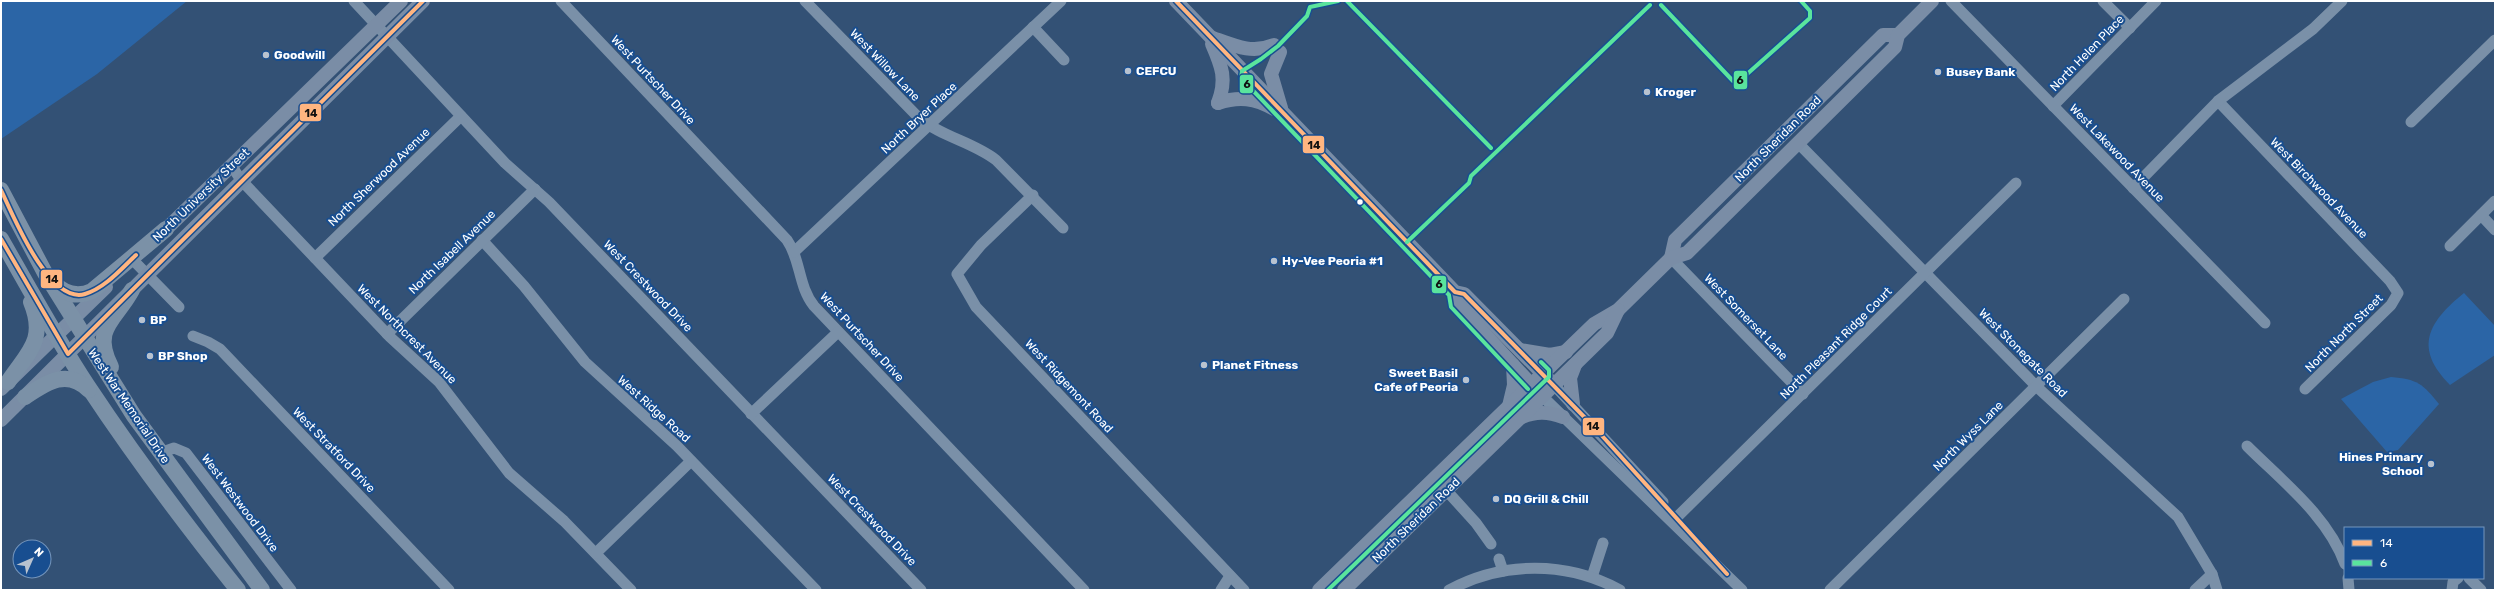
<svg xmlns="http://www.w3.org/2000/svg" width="2496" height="591" font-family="Rubik,sans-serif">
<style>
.green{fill:#2b65a6}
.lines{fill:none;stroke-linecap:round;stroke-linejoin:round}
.minor{stroke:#7a90a8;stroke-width:11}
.major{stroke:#7a8da6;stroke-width:14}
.highway{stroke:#7b91a7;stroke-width:16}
.bus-1-casing{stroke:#184e90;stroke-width:7}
.bus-2-casing{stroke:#184e90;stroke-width:7}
.bus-1{stroke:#ffb580;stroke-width:4}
.bus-2{stroke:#5ae49d;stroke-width:4}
.poi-dot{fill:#b8c2cf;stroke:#184e90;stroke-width:1.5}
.bus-dot{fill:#fff;stroke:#184e90;stroke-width:1.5}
.labels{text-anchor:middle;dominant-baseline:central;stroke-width:4;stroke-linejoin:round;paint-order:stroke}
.street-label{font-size:12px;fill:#fff;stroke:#184e90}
.poi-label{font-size:12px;font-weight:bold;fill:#fff;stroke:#184e90;text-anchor:start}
.line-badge{stroke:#184e90;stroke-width:1.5}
.pale-badge-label{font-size:11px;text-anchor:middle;font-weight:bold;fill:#111}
</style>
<rect width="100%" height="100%" fill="#335175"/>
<g class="green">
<polygon points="1,1 187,1 97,74 1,139"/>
<path d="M2464 293 2495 326V355L2450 385C2413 348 2428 322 2464 293Z"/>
<path d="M2391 377C2417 379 2423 384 2439 404L2398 450 2387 452 2341 399 2373 382Z"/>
</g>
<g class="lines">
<g class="minor">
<polyline points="354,1 505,163 549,202 921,590"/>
<path d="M561 1 787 240C801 260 798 286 814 306L1084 590"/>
<path d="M805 1 919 118C942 137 973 142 996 160L1063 228"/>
<polyline points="1951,1 2265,323"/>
<polyline points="2103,1 2130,28"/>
<polyline points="1033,27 1064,60"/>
<polyline points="2218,101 2390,281 2398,293 2391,305 2305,389"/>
<polyline points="2053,106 2156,1"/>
<polyline points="2411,122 2495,40"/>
<polyline points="1798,143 2037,387 2178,517 2212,574 2217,590"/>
<polyline points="231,165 241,180 390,337 439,382 509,473 564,521 631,590"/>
<polyline points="2133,188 2218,101 2313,29 2342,1"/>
<polyline points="1033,195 981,245 957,274 976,307 1244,590"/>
<polyline points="2481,215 2495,230"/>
<polyline points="482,240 524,286 585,362 677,446 816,590"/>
<polyline points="2450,246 2495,201"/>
<polyline points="794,252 1061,1"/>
<polyline points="315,258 461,116"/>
<polyline points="1671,258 1803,394"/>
<polyline points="132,259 179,307"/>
<polyline points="387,334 535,189"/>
<polyline points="193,336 208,342 220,349 449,590"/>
<polyline points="1554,385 1663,502"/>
<polyline points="1542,396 1742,590"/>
<polyline points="751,414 838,332"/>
<path d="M2247 446C2282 481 2328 516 2345 564"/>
<polyline points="160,453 174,448 186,453 291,590"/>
<polyline points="1446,490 1476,523 1491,544"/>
<polyline points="1673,521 2016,183"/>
<polyline points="596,553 691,461"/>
<polyline points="1499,559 1503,571"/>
<polyline points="1592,577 1603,543"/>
<polyline points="2348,578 2349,590"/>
<polyline points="2469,578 2481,590"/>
<polyline points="1221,590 1230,576"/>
<path d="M1449 590C1503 561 1567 561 1620 590"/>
<polyline points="1830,590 2124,299"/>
<polyline points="2195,590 2212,574"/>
<polyline points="2452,590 2453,582 2458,578"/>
</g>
<g class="major">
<polyline points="1176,1 1455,292 1464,294 1554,385"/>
<path d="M1213 38C1235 46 1252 54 1274 45"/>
<path d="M1212 44C1222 67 1227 79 1218 103"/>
<polyline points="1280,52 1271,74 1281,108"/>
<path d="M1218 103C1239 96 1255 98 1274 109"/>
<polyline points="159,236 401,1"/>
<polyline points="1671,258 1675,240 1883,35 1898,35"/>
<polyline points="1455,292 1456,303 1538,392"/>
<polyline points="1520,350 1550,355 1566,352"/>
<polyline points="1,389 106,287"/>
<polyline points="1573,404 1570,378 1575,365"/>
<polyline points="1509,406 1514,385 1513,365"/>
<path d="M1522 417C1537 411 1548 412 1563 417"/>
<polyline points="1,420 423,1"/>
<polyline points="1319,590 1594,324 1618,310 1671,258 1687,253 1895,47 1898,35 1932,1"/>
<polyline points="1344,590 1607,333 1618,310"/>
</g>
<g class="highway">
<polyline points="1,190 45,273 134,416 262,590"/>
<path d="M1 239C29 288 56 338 87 385 134 456 185 524 238 590"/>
<path d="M53 282C64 294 77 298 92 291L166 229"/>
<path d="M111 367C91 328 116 320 132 290"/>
<path d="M8 382C27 353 47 341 31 302"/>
<path d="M25 397C46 383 67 368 89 390"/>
</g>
<g class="bus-1-casing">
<g id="bus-1">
<polyline points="1176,1 1455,292 1464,294 1595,428 1727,574"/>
<path d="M1 190C13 215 49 305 85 294 105 288 121 269 136 255"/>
<polyline points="1,239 68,354 423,1"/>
</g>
</g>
<g class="bus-2-casing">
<g id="bus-2">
<polyline points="1338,1 1310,7 1307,16 1278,46 1261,59 1242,71 1241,78 1449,295 1451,307 1528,389"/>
<polyline points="1347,1 1491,148"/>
<polyline points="1661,5 1733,81 1737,83 1810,18 1810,11 1801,1"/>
<polyline points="1407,242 1469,183 1471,176 1650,5"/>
<polyline points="1328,590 1549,377 1549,370 1541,362"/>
</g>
</g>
<use href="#bus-1" class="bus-1"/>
<use href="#bus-2" class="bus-2"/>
</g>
<g class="poi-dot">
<circle cx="266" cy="55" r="4"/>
<circle cx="1128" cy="71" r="4"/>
<circle cx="1938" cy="72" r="4"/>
<circle cx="1647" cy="92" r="4"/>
<circle cx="1274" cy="261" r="4"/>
<circle cx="142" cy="320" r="4"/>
<circle cx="150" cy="356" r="4"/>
<circle cx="1204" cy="365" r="4"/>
<circle cx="1466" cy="380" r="4"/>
<circle cx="2431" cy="464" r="4"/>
<circle cx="1496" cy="499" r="4"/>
</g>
<circle class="bus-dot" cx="1360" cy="202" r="3.5"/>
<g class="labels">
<g class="street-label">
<text transform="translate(2087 53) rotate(-46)">North Helen Place</text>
<text transform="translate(885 65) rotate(46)">West Willow Lane</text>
<text transform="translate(653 80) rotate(47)">West Purtscher Drive</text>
<text transform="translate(919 118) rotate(-43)">North Bryer Place</text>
<text transform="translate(1778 139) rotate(-45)">North Sheridan Road</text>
<text transform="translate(2117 153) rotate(46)">West Lakewood Avenue</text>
<text transform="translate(379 177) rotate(-44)">North Sherwood Avenue</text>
<text transform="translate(2319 188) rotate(46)">West Birchwood Avenue</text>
<text transform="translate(201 195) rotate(-44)">North University Street</text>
<text transform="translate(452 252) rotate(-44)">North Isabell Avenue</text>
<text transform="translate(648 286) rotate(46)">West Crestwood Drive</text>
<text transform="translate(1746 317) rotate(46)">West Somerset Lane</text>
<text transform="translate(2344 333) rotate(-45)">North North Street</text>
<text transform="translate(407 334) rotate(45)">West Northcrest Avenue</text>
<text transform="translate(862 337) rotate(47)">West Purtscher Drive</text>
<text transform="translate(1836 343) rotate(-45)">North Pleasant Ridge Court</text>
<text transform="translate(2023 353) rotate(45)">West Stonegate Road</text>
<text transform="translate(1069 386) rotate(47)">West Ridgemont Road</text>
<text transform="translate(129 406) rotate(56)">West War Memorial Drive</text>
<text transform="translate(654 409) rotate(42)">West Ridge Road</text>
<text transform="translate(1968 436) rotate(-45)">North Wyss Lane</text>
<text transform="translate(334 450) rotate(46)">West Stratford Drive</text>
<text transform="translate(240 503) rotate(53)">West Westwood Drive</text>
<text transform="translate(872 520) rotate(46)">West Crestwood Drive</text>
<text transform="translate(1416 520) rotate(-44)">North Sheridan Road</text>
</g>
<g class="poi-label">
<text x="274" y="55">Goodwill</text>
<text x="1136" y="71">CEFCU</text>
<text x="1946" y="72">Busey Bank</text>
<text x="1655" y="92">Kroger</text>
<text x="1282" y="261">Hy-Vee Peoria #1</text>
<text x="150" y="320">BP</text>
<text x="158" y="356">BP Shop</text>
<text x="1212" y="365">Planet Fitness</text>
<text x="1458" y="373" text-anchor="end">Sweet Basil<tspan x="1458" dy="14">Cafe of Peoria</tspan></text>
<text x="2423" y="457" text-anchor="end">Hines Primary<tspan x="2423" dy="14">School</tspan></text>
<text x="1504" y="499">DQ Grill &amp; Chill</text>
</g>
</g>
<g class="line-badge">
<rect x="1733" y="70" width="15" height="20" rx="4" fill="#5ae49d"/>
<rect x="1239" y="74" width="15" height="20" rx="4" fill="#5ae49d"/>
<rect x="299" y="103" width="23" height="19" rx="4" fill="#ffb580"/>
<rect x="1302" y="135" width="23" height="19" rx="4" fill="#ffb580"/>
<rect x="40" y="269" width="23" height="20" rx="4" fill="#ffb580"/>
<rect x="1431" y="275" width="16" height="19" rx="4" fill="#5ae49d"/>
<rect x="1582" y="417" width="23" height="19" rx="4" fill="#ffb580"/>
</g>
<g class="pale-badge-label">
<text x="1740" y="84">6</text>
<text x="1247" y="88">6</text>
<text x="311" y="117">14</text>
<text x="1314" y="149">14</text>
<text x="52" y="283">14</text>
<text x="1439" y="288">6</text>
<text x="1593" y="430">14</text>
</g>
<rect width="2496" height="591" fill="none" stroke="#ffffff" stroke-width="4"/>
<rect x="2344" y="527" width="140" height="52" fill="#184e90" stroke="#7495bc"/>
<rect x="2352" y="540" width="20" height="6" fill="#ffb580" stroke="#7495bc"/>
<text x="2380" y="547" font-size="12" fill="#ffffff">14</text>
<rect x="2352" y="560" width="20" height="6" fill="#5ae49d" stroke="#7495bc"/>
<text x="2380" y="567" font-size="12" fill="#ffffff">6</text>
<g transform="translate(32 559) rotate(45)"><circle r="19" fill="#184e90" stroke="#7495bc"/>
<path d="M0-3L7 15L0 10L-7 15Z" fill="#b8c2cf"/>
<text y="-6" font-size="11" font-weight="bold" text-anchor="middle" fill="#ffffff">N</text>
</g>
</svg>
